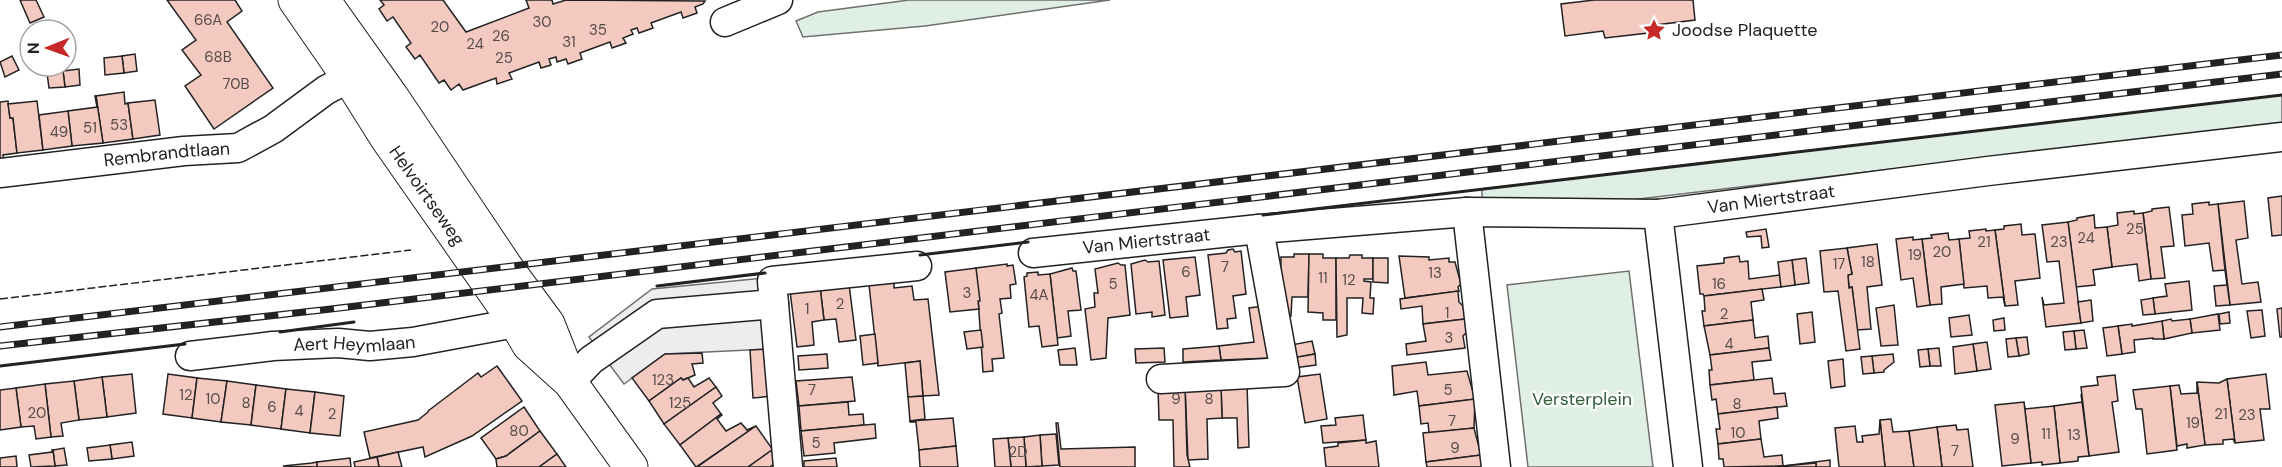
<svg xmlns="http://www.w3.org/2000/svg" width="2282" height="467" font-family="'DM Sans',sans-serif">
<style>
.green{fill:#e0efe3;stroke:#6f6f6f;stroke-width:1.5}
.parking{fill:#ededed;stroke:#6f6f6f;stroke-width:1.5}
.building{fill:#f3c9c0;stroke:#222;stroke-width:1.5}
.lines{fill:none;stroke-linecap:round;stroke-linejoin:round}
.street-casing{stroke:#222;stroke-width:31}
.secondary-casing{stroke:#222;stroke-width:35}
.street{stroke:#fff;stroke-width:28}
.secondary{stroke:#fff;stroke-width:33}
.rail-casing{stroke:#222;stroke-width:7}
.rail{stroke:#fff;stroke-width:4.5;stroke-dasharray:14;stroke-linecap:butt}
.fence{stroke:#222;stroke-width:1.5;stroke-dasharray:8 3;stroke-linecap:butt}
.wall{stroke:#222;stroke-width:3}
.labels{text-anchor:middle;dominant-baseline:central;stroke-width:4.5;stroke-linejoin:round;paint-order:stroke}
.number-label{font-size:15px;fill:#564c4a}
.poi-label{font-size:18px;fill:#222;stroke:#fff;text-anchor:start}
.street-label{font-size:18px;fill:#222;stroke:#fff}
.park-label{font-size:18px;fill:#2f5e38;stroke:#fff}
</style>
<rect width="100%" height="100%" fill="#fff"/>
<g class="green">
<polygon points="909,0 1110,0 925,26 803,37 796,21 818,12"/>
<polygon points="2282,95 2282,123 1622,201 1482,200 1482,189"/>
<polygon points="1629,271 1653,467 1528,467 1507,285"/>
</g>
<polygon class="parking" points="764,278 769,349 665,354 624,384 589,337 652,289"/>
<g class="building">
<polygon points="20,0 36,0 44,17 30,23"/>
<polygon points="167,0 235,0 242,11 227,22 273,88 214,129 185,86 201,75 182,50 196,40"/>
<polygon points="380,0 443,0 466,32 529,8 526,0 552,0 553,4 566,0 705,1 703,4 695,7 697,13 683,18 681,12 651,23 653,28 639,33 637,28 631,30 633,34 623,38 626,43 612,48 610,42 580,53 582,59 568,64 566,59 557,62 556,57 549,59 551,65 541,68 539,62 509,73 512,79 497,84 496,78 463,90 459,84 451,90 444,80 439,83 420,55 415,59 406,47 411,43 393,17 387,21 379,9 384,5"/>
<polygon points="1594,0 1693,0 1695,20 1656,25 1657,32 1605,38 1603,31 1565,36 1561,4"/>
<polygon points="135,54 137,71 124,73 122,56"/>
<polygon points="12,56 19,70 5,77 0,62"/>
<polygon points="122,56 124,73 105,75 104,58"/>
<polygon points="79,69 80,85 65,87 63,71"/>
<polygon points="63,71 65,87 49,88 47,73"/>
<polygon points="124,92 125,104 128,103 133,139 103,143 96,96"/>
<polygon points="95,96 96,96 103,143 72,146 68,111 97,107"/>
<polygon points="155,100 160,135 133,139 128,103"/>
<polygon points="8,101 10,118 13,118 17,153 3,155 4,162 0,162 0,102"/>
<polygon points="37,101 43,150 17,153 13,118 10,118 8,104"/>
<polygon points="68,111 72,146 43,150 39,115"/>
<polygon points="2282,196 2282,235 2272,236 2268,198"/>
<polygon points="2244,201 2248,238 2236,240 2242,284 2258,282 2261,302 2230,305 2218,204"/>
<polygon points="2209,202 2209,205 2218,204 2225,270 2213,271 2209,243 2185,246 2182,215 2193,214 2192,204"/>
<polygon points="2169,207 2174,246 2161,247 2165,278 2151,279 2143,213 2152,211 2152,209"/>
<polygon points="2134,211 2134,214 2143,213 2151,279 2139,281 2137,264 2112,267 2107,227 2118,225 2117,213"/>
<polygon points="2094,215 2095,228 2107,227 2112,267 2093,270 2095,285 2076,287 2068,222 2077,220 2077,218"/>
<polygon points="2068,222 2081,323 2046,327 2042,297 2044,305 2064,303 2059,261 2047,262 2042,225"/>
<polygon points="2021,224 2022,235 2035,234 2040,278 2015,281 2018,305 2005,306 1995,230 2004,229 2004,226"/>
<polygon points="1766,229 1769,247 1762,248 1761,236 1747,237 1746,232"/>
<polygon points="1986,229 1986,231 1995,230 2005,306 2003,297 1988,298 1987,286 1964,288 1959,239 1970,238 1969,231"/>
<polygon points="1948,233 1949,240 1959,239 1964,284 1941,287 1942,304 1930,305 1922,239 1932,238 1931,235"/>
<polygon points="1913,237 1913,240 1922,239 1930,305 1917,307 1913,278 1901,280 1896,239"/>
<polygon points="1877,244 1882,285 1867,287 1871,329 1857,330 1852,287 1849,288 1848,275 1852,274 1847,248"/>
<polygon points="1847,248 1852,274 1848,275 1849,288 1852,287 1860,349 1846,351 1838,291 1824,292 1820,251"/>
<polygon points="1233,249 1235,252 1241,251 1246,294 1233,296 1236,318 1227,319 1228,328 1217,329 1208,255 1226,253 1228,250"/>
<polygon points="1294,254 1309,254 1308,297 1292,297 1291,316 1280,316 1281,257 1294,257"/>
<polygon points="1309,254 1323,254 1323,258 1336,258 1336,320 1323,320 1323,313 1308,312"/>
<polygon points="1350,255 1362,255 1362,258 1373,258 1373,279 1364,279 1364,281 1371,282 1370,298 1374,298 1373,314 1362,313 1363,298 1347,298 1347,335 1337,337 1336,258 1349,258"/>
<polygon points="1399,256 1429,257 1429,260 1449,258 1449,262 1455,262 1461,284 1458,287 1459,291 1405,298"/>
<polygon points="1739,256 1740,262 1748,261 1749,279 1780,275 1781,287 1704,296 1703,294 1700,294 1697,266 1724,263 1724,258"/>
<polygon points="1195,257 1200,295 1186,297 1188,316 1170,318 1163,260"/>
<polygon points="1373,258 1388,258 1388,283 1373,282"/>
<polygon points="1806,258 1809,283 1795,285 1792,260"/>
<polygon points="1145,260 1148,262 1159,261 1165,315 1152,317 1152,312 1136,314 1131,264"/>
<polygon points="1792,260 1795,285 1781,287 1778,262"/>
<polygon points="1118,263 1121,265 1125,265 1130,315 1108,318 1106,358 1091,360 1085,309 1095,307 1094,293 1098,293 1095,269"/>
<polygon points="1007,264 1007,266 1013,265 1016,284 1010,285 1011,298 1000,299 1002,313 999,314 1004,358 992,359 993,371 983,372 976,268"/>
<polygon points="976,268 980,301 978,301 979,309 950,312 945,272"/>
<polygon points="1072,268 1073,271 1076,271 1081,310 1068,311 1071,336 1057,338 1050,274"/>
<polygon points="2225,270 2230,305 2216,306 2214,286 2227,285"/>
<polygon points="1038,272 1038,275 1050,274 1058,345 1042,347 1039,326 1029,327 1024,277 1027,276 1027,273"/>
<polygon points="2189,281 2192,310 2155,314 2153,298 2167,296 2165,284"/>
<polygon points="894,282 894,288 912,286 914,300 928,299 939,395 923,396 920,361 878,366 869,285"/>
<polygon points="849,284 856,340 839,342 836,319 824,320 820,287"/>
<polygon points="820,287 824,320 812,322 814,345 797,347 790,291"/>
<polygon points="1762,289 1764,300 1751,302 1753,320 1704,326 1702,311 1705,311 1704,296"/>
<polygon points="1458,291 1459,302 1463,306 1465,319 1423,324 1422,306 1401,309 1400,299"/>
<polygon points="2153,298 2155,314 2143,315 2141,300"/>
<polygon points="2091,300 2093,321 2081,323 2078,302"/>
<polygon points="1894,305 1898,345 1881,346 1876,308"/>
<polygon points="1264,306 1273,358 1221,360 1219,346 1254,342 1249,308"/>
<polygon points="2282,308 2282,337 2280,337 2277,309"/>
<polygon points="2262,310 2265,336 2251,338 2247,311"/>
<polygon points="1812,312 1815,342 1800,344 1797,314"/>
<polygon points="2229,312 2230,323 2220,324 2219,314"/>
<polygon points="2218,314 2220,330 2192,333 2190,319"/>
<polygon points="1969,315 1972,335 1951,337 1949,318"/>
<polygon points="2004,318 2005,330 1994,331 1993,320"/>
<polygon points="1465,319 1467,332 1463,336 1465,348 1407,355 1406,344 1426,341 1423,324"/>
<polygon points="2171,319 2172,321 2190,319 2192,333 2164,339 2162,321"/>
<polygon points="1753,320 1755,338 1768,336 1769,348 1710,355 1704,326"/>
<polygon points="2162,321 2164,339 2153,339 2153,338 2134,340 2135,352 2122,354 2118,326 2132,324 2132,326"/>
<polygon points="2118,326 2122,354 2107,356 2103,328"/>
<polygon points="981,330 983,347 967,349 964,332"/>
<polygon points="2084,330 2087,348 2076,349 2074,331"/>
<polygon points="2074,331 2076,349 2065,350 2063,332"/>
<polygon points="875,334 878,363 863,365 860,336"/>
<polygon points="2027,337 2029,354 2019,356 2016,338"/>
<polygon points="2016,338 2019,356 2008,357 2006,339"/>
<polygon points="1312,341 1315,354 1294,358 1291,345"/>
<polygon points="1987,342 1991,369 1977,371 1973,344"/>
<polygon points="1973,344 1977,371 1955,374 1953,347"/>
<polygon points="1219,346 1221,360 1183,362 1183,349"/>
<polygon points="1075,348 1077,365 1060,365 1058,350"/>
<polygon points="1164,348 1165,362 1136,363 1135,349"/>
<polygon points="1769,348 1771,360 1752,362 1754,380 1710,385 1709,370 1712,370 1710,355"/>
<polygon points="1939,348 1941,366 1930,366 1928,349"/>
<polygon points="769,349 773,396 753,398 750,350"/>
<polygon points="1928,349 1930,366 1920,367 1918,350"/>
<polygon points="702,353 703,363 692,364 695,375 683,380 681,378 649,401 632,378 665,354"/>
<polygon points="827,354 828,368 799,370 798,356"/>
<polygon points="1315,354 1316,365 1294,368 1292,358"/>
<polygon points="1893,354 1894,362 1884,370 1884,372 1874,373 1872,356"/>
<polygon points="1872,356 1874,373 1863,374 1861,357"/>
<polygon points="1843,359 1845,386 1831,388 1828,361"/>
<polygon points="920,361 923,396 908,397 905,363"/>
<polygon points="1426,362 1428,375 1467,371 1475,399 1419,406 1417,391 1394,395 1392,366"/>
<polygon points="497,366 522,401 472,436 425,457 423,447 370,458 364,432 418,420 428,412 428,411 478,373 481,377"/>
<polygon points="132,374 136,413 107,417 102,377"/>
<polygon points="168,374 197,378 192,418 163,414"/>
<polygon points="1320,374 1327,419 1305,423 1297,377"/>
<polygon points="2266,374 2270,409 2260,409 2264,440 2235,443 2227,379"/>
<polygon points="2115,375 2118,401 2112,402 2119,452 2089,456 2081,387 2098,385 2097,377"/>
<polygon points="102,377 107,417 79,420 74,381"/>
<polygon points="852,377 855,401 799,406 796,381"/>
<polygon points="197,378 227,381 221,422 192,418"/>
<polygon points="681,378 683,380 688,378 694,387 709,378 716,387 664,424 649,401"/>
<polygon points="1772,378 1774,394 1785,393 1787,406 1718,414 1716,399 1712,400 1710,385"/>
<polygon points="2227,379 2235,443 2233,439 2223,440 2223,444 2205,445 2197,382 2219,383"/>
<polygon points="74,381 79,420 61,423 63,436 51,437 45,384"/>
<polygon points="227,381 256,385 251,425 221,422"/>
<polygon points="2197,382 2205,445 2187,448 2187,444 2177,446 2170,386 2179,385 2181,394 2197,393"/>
<polygon points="45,384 51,437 36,439 34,426 21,427 16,388"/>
<polygon points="1247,384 1249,447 1238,448 1237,418 1222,418 1221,385"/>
<polygon points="256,385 286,389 281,429 251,425"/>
<polygon points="1221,385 1222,418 1207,419 1208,459 1188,460 1185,386"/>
<polygon points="1185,386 1187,455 1190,467 1174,467 1173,420 1159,420 1158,387"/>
<polygon points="2170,386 2177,450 2147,454 2142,409 2136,409 2133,390"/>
<polygon points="716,387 722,396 713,403 721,414 680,445 664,424"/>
<polygon points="16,388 21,427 0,430 0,390"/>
<polygon points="286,389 315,392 310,433 281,429"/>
<polygon points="315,392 344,396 340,436 310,433"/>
<polygon points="2081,394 2089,456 2078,457 2078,461 2060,463 2054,406 2082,402"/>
<polygon points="923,396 925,419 910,421 908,397"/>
<polygon points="1475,399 1474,428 1429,433 1428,423 1421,424 1419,406"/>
<polygon points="848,402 849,415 863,414 864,425 801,431 799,406"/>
<polygon points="2024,402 2025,409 2054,406 2060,463 2042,465 2042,462 2031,463"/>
<polygon points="2024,402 2031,463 2002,466 1995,405"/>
<polygon points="524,407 540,431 506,456 496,459 481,438"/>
<polygon points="1777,407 1778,418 1759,421 1761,439 1718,444 1716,429 1720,429 1718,414"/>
<polygon points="721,414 722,415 717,419 726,431 741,423 747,430 756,426 696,467 680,445"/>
<polygon points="1363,415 1366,440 1323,443 1321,426 1336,425 1335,418"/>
<polygon points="953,418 956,446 919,450 916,422 910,422 910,421"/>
<polygon points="1891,419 1893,432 1909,431 1914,467 1885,467 1880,420"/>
<polygon points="1880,420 1885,467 1839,467 1835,428 1855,426 1857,442 1863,442 1862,436 1879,434"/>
<polygon points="1056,423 1058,423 1061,449 1135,447 1135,467 1060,467"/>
<polygon points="875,424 876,438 834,443 835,453 804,456 801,431"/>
<polygon points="1956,425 1957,430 1968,429 1973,467 1942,467 1937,427"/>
<polygon points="756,426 773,450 748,467 697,467"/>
<polygon points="1937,427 1942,467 1914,467 1909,431"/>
<polygon points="1474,428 1481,455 1426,462 1423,433"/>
<polygon points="540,431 557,454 539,467 497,467 496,459 506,456"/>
<polygon points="1056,434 1059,465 1042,466 1040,435"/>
<polygon points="1040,435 1042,466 1026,467 1024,437"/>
<polygon points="1024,437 1026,467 1011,467 1008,438"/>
<polygon points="1008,438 1011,467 995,467 993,439"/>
<polygon points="1761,439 1764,457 1782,455 1783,466 1724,467 1723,459 1719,459 1718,444"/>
<polygon points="1366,440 1366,443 1376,441 1379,467 1326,467 1324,448 1338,446 1338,443"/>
<polygon points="132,442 134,456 112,459 110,445"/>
<polygon points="110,445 112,459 89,461 87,448"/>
<polygon points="956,446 958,467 920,467 919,450"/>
<polygon points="776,447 778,462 770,467 748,467"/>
<polygon points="64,448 67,465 55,466 53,450"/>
<polygon points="52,450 53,450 55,466 31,467 29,455 52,452"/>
<polygon points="398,452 402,467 379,467 377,457"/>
<polygon points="557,454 566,467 539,467"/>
<polygon points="1481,455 1483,467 1427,467 1426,462"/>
<polygon points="16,456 17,467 0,467 0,458"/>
<polygon points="377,457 379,467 355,467 354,462"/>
<polygon points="350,458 351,467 317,467 317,462"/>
<polygon points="836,458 837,467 804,467 804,461"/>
<polygon points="1830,460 1830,467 1816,467 1816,463 1783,466"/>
<polygon points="317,462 317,467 283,466 312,463"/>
<polygon points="1816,463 1816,467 1775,467 1783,466"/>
</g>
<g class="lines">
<g class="street-casing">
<g id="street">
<polyline points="725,22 778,0"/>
<path id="s1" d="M0 173 184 151 238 148 273 129 326 90 349 78"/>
<polyline points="1467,212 1496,467"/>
<polyline points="1658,214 1688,467"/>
<path id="s2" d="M1033 253 1259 229 1467 212 1658 214 1988 171 2282 137"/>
<polyline points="774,304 788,467"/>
<path id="s3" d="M190 356 273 346 338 343 370 346 413 342 516 323"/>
<polyline points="1161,379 1285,372 1259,229"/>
<polyline points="570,382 591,360 657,314 774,304 772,281 917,266"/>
</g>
</g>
<g class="secondary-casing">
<g id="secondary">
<path id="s4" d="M295 0 349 78 386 137 516 323 529 345 570 382 631 467"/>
<polyline points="323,0 392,97 506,267 548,324 569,377"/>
</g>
</g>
<use href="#street" class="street"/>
<use href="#secondary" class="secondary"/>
<g class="rail-casing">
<g id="rail">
<polyline points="0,327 2282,55"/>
<polyline points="0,346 331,309 2282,74"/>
</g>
</g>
<use href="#rail" class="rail"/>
<polyline class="fence" points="0,299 411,250"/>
<g class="wall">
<polyline points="1263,215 2282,95"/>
<polyline points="920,255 1028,242"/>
<polyline points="657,286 765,273"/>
<polyline points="280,332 354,322"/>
<polyline points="0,366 185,344"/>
</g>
</g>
<defs>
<g id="sight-bare" transform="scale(1.8)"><path d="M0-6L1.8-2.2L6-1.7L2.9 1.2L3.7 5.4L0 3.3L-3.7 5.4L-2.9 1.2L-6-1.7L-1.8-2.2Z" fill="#c62828" stroke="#fff" stroke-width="2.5" paint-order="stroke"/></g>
</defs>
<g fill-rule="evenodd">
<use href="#sight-bare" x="1654" y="30"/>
</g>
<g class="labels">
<g class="number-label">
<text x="208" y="20">66A</text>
<text x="542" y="22">30</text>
<text x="440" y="27">20</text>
<text x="598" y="30">35</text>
<text x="501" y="36">26</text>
<text x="569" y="42">31</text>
<text x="475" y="44">24</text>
<text x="218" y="57">68B</text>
<text x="504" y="58">25</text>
<text x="236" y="84">70B</text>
<text x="119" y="125">53</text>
<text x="90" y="128">51</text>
<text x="59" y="132">49</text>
<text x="2135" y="229">25</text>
<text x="2086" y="238">24</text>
<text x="1984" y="242">21</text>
<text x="2059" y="242">23</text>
<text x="1942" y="252">20</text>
<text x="1915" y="255">19</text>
<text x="1868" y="262">18</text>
<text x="1839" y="264">17</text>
<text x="1225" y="267">7</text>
<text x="1186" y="272">6</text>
<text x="1435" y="273">13</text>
<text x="1323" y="278">11</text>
<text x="1349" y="280">12</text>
<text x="1113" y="284">5</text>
<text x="1719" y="284">16</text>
<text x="967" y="293">3</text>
<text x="1039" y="295">4A</text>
<text x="840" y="304">2</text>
<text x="807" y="309">1</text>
<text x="1447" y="313">1</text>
<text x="1724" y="314">2</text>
<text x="1449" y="338">3</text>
<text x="1729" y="344">4</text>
<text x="663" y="380">123</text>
<text x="812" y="390">7</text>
<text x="1448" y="390">5</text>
<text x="186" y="395">12</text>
<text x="213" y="399">10</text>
<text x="1176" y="399">9</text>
<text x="1209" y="399">8</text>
<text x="246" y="403">8</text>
<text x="680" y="403">125</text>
<text x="1737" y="404">8</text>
<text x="272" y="407">6</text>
<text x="299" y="411">4</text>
<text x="37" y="413">20</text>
<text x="332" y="414">2</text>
<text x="2221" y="414">21</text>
<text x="2247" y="415">23</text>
<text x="1452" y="421">7</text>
<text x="2193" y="423">19</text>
<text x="519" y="431">80</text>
<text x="1738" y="433">10</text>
<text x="2046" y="434">11</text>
<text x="2074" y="435">13</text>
<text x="2015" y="439">9</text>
<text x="816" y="443">5</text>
<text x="1455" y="448">9</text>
<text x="1955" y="451">7</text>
<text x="1018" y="452">2D</text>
</g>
<g class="poi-label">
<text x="1672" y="30">Joodse Plaquette</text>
</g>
<g class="street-label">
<text stroke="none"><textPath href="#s1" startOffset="168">Rembrandtlaan</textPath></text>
<text stroke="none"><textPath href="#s4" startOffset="236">Helvoirtseweg</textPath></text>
<text stroke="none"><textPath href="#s2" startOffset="741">Van Miertstraat</textPath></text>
<text stroke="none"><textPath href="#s2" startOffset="114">Van Miertstraat</textPath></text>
<text stroke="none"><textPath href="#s3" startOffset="165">Aert Heymlaan</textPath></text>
</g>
<g class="park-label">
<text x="1582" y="399">Versterplein</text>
</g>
</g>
<g transform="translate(48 48) rotate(269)"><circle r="28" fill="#ffffff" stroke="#a7a7a7" stroke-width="1.5"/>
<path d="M0-4.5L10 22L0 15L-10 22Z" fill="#c62828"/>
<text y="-9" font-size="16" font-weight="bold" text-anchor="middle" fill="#222222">N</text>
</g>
</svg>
